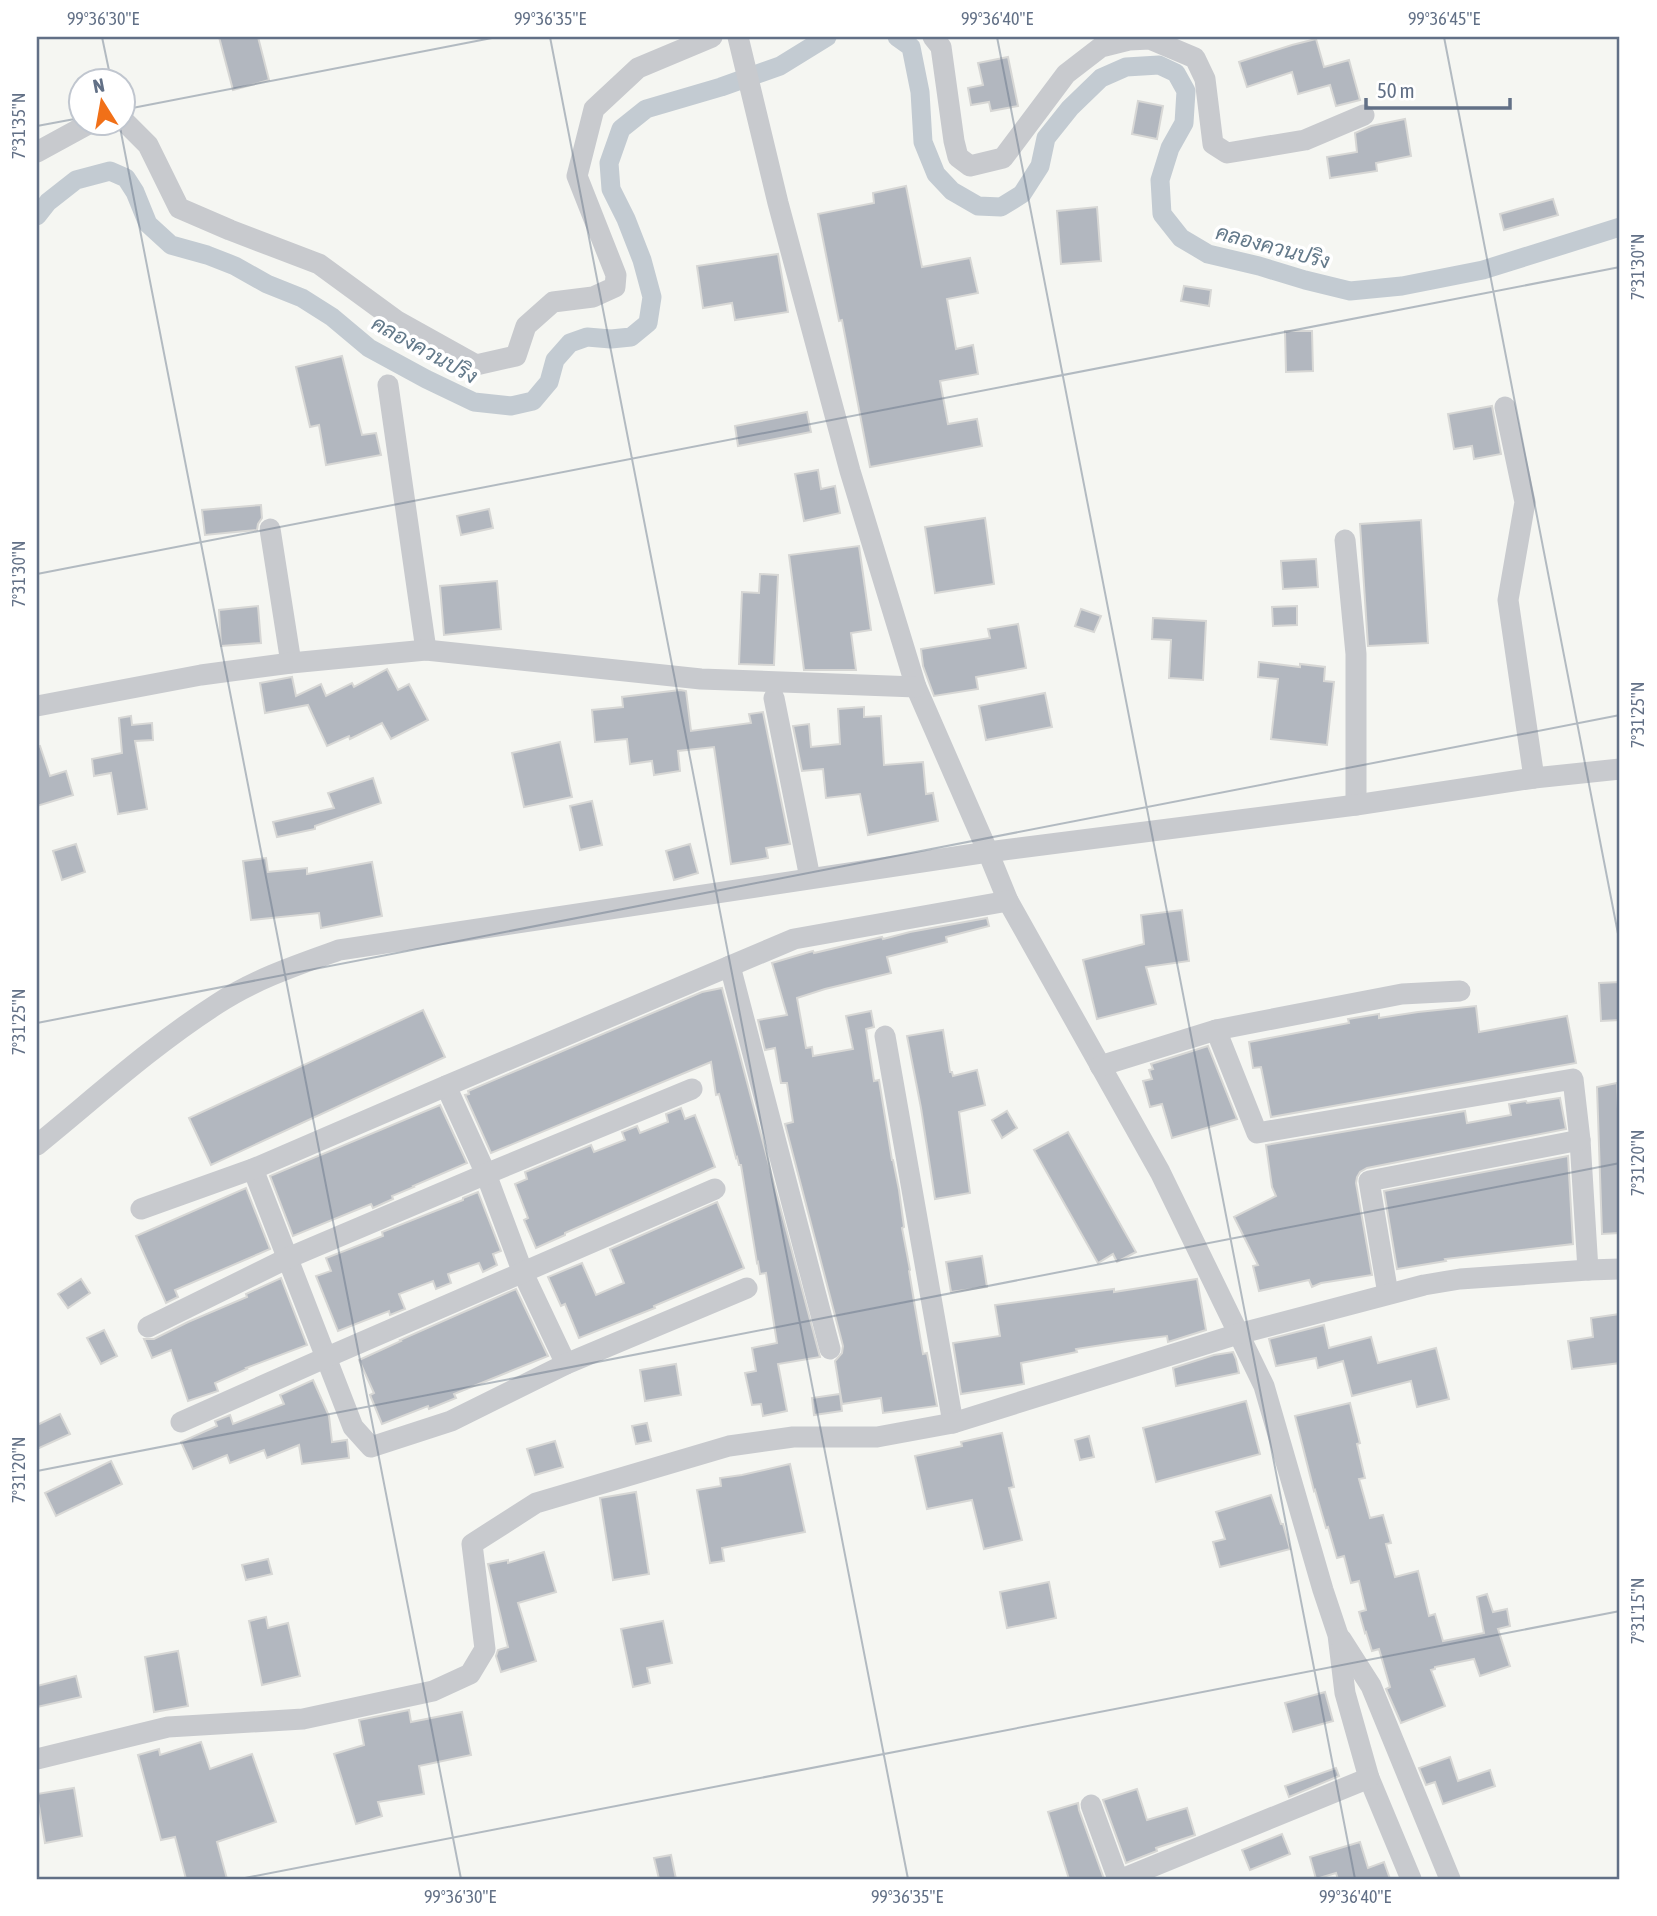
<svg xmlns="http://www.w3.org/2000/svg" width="1657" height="1916" font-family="'Asap Condensed',Sarabun,sans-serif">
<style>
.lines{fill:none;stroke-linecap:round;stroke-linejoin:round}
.canal{stroke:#c3cbd2;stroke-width:19}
.building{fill:#b2b7bf;stroke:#d7d7d5;stroke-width:2}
.minor{stroke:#c8cace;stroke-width:21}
.ticks{fill:none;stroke:#627086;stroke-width:2;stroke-opacity:0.45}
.labels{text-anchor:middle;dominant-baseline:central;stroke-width:7;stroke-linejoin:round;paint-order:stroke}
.water-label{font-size:21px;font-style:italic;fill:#63798a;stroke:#fff}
.neatline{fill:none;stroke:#627086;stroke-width:2.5}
.ticks-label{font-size:18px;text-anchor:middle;fill:#627086}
</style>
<rect width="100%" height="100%" fill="#f5f6f2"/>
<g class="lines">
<g class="canal">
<polyline points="897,37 911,47 920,92 923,142 936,174 952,191 978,206 1001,207 1022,194 1040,166 1046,138 1070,108 1101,78 1126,67 1159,65 1176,73 1186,91 1184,123 1170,148 1160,180 1162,214 1181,238 1208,254 1259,266 1305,280 1350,291 1402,286 1483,270 1620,227"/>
<polyline points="37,216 48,202 76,180 110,171 126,178 135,192 148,224 171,245 207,255 235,266 267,284 302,298 332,317 369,348 426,379 474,402 511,406 533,401 549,382 555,360 570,343 587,337 611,339 631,337 648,323 652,297 642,260 626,219 611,189 609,163 621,129 646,109 721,87 780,66 827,37"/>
</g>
</g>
<g class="building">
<polygon points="219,37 258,37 269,80 233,90"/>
<polygon points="1316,39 1324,67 1349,60 1360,100 1336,106 1330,85 1298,94 1292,72 1247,87 1239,62 1292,45"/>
<polygon points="1008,57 1018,106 991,111 989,102 971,105 968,88 983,85 978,63"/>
<polygon points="1138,101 1163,106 1157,139 1132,134"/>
<polygon points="1405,119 1411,156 1376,163 1377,171 1330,178 1327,157 1357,152 1355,133 1371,126"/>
<polygon points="906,186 922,267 970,258 978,293 947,299 956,349 973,345 978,374 940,381 948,424 977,419 982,446 870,467 842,320 839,321 818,214 874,203 873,193"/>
<polygon points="1553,199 1558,215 1504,230 1500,214"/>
<polygon points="1097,207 1101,261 1061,264 1057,211"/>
<polygon points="778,254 788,312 735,320 732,303 703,308 697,266"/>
<polygon points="1184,286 1211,290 1209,306 1181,301"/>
<polygon points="1285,331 1312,331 1313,371 1286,372"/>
<polygon points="342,356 362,435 376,433 381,455 326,465 319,425 310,427 296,367"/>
<polygon points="1492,406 1501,454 1474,459 1472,446 1454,449 1448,414"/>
<polygon points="807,412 811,432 738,446 735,426"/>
<polygon points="818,470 821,489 835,486 840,513 804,521 795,474"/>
<polygon points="261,505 262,518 258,524 257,530 205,535 202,510"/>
<polygon points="489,509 493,528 461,535 457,516"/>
<polygon points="985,518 994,584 935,593 925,527"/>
<polygon points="1421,520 1428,643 1368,646 1360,524"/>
<polygon points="859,546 871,630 851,633 856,670 804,670 789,555"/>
<polygon points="1316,559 1318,587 1283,589 1281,561"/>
<polygon points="760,574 778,575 774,665 739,664 742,592 759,593"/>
<polygon points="497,581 501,629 444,635 440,586"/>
<polygon points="258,606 261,643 221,646 219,610"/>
<polygon points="1297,606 1297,625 1273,626 1272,607"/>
<polygon points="1081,609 1101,616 1094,632 1075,626"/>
<polygon points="1153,618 1206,621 1203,680 1169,678 1171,640 1152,639"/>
<polygon points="1018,624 1026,668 976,677 978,689 934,696 923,666 921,649 990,638 988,629"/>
<polygon points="1259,662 1300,667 1300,664 1325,667 1324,681 1334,682 1327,745 1271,739 1278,679 1258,677"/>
<polygon points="387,669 398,690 409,684 428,720 391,739 382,723 350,739 349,736 327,746 308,705 265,713 260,683 292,677 296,696 321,684 326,696 352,683 354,687"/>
<polygon points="680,690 686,691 691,731 751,723 749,714 763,712 790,844 766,848 768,858 731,864 714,747 678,751 680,771 654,775 652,761 630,764 627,739 595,742 592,710 623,707 622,697"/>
<polygon points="1045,693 1052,727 986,740 979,706"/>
<polygon points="864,707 864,717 881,716 884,765 923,762 926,794 933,793 938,821 868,835 860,794 826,798 823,769 802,771 793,726 809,724 811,747 840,744 838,709"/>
<polygon points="131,716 132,725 152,723 153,740 135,741 147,809 118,814 111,773 94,776 92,759 122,753 119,718"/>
<polygon points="560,742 572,797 524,807 512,753"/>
<polygon points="40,746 50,776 66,771 73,795 37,806 37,747"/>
<polygon points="373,778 381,803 315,826 315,829 277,837 273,822 334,808 328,793"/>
<polygon points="592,801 602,845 580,850 570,806"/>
<polygon points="76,844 85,872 62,880 53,851"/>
<polygon points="690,844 698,873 674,880 666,851"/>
<polygon points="266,858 268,872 307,868 307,874 372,862 382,916 321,928 319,913 251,920 243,861"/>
<polygon points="1182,910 1189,961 1146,967 1156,1004 1097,1019 1083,960 1144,944 1141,915"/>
<polygon points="987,918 989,926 946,937 947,942 887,957 891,973 825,989 797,998 806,1048 812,1047 813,1056 853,1049 846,1016 871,1011 874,1027 866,1029 874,1081 879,1080 892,1160 893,1160 899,1190 904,1227 902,1228 910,1270 909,1271 917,1319 923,1354 927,1353 937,1406 883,1413 881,1398 842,1404 835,1361 842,1353 843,1346 785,1124 793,1122 787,1083 781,1083 775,1048 765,1050 758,1020 787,1015 772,963 813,951 814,953 882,937 883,939 910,932"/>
<polygon points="1620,982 1620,1020 1601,1021 1599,983"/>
<polygon points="722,988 820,1357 778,1364 787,1411 763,1416 761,1404 752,1405 745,1373 756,1371 752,1348 777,1343 766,1273 760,1274 758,1262 757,1263 741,1165 739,1165 737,1157 736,1158 719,1094 716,1095 711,1062 491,1153 465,1095 469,1094 468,1091 702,992"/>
<polygon points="1476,1006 1479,1032 1567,1016 1576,1063 1271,1117 1261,1067 1253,1068 1249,1042 1349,1023 1348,1019 1379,1014 1379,1018 1418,1012"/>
<polygon points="423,1010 445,1057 211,1165 189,1118"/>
<polygon points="943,1030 950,1072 952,1072 953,1076 977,1070 985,1105 959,1112 970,1193 935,1199 921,1108 907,1036"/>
<polygon points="1208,1046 1237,1119 1172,1138 1162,1104 1150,1107 1143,1081 1152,1079 1149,1070 1153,1069 1151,1064"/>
<polygon points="1617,1083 1618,1109 1620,1109 1620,1233 1602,1234 1597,1087"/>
<polygon points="1560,1098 1566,1129 1367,1168 1360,1172 1357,1177 1356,1183 1372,1275 1321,1283 1312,1287 1309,1280 1259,1291 1253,1266 1258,1265 1234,1217 1276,1196 1272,1187 1266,1145 1465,1111 1467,1123 1511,1115 1509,1104 1526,1101 1527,1103"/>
<polygon points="440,1105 467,1163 413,1186 414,1187 392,1196 393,1199 373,1208 371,1204 293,1236 270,1176"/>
<polygon points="681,1108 685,1119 695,1115 715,1167 565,1233 565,1235 536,1248 524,1220 528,1218 515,1184 527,1179 525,1172 591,1145 594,1152 625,1140 622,1132 637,1126 640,1133 668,1122 666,1114"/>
<polygon points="1007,1111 1017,1128 1002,1138 992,1120"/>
<polygon points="1068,1132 1136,1252 1117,1262 1113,1254 1098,1263 1034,1150"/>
<polygon points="1568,1156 1573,1244 1445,1259 1446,1261 1397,1269 1384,1191"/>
<polygon points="246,1188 270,1249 175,1290 178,1297 166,1303 136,1236"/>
<polygon points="478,1192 501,1251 493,1254 497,1265 483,1272 479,1263 448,1274 451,1283 436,1289 433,1281 399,1294 405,1309 390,1315 389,1311 338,1331 316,1276 331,1271 326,1258 383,1236 382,1232 463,1200 463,1198"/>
<polygon points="717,1202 744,1268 654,1306 655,1308 579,1338 565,1304 561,1306 548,1277 582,1263 596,1295 624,1283 610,1249"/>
<polygon points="982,1256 987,1287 951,1292 946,1262"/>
<polygon points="281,1278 307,1345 246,1368 247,1369 215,1383 218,1391 188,1401 171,1350 152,1358 144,1339 154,1339 188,1322 247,1297 246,1294"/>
<polygon points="81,1279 90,1293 68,1308 58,1294"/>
<polygon points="1197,1279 1206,1330 1168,1342 1167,1336 1128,1341 1076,1349 1077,1352 1021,1363 1024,1384 961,1394 953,1343 1000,1336 995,1305 1114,1289 1114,1292"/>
<polygon points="516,1289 548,1356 454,1394 456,1398 429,1409 428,1406 382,1424 370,1395 374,1393 359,1360 401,1341 400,1340"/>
<polygon points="1620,1314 1620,1363 1572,1369 1568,1341 1593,1337 1591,1318"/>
<polygon points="1324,1325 1329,1348 1371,1337 1378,1363 1436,1348 1449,1399 1417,1407 1411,1381 1352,1396 1343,1361 1318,1368 1316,1358 1276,1366 1269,1339"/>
<polygon points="104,1330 117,1356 101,1364 87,1338"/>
<polygon points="1233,1352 1236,1359 1239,1373 1176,1386 1173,1368 1214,1355"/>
<polygon points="676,1364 681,1395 645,1401 640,1370"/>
<polygon points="313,1380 329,1416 332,1442 347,1440 349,1458 302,1464 299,1445 267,1458 264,1450 230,1463 227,1455 193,1469 181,1442 217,1426 215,1421 230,1415 233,1424 284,1404 280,1395"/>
<polygon points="840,1394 842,1411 814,1415 812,1398"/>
<polygon points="1246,1401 1260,1454 1156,1482 1143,1428"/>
<polygon points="1350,1403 1360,1443 1357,1444 1365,1478 1359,1479 1370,1518 1383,1515 1391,1543 1386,1544 1395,1577 1418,1571 1429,1616 1435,1614 1443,1641 1484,1633 1477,1597 1487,1594 1493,1612 1507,1609 1510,1626 1498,1629 1510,1666 1480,1676 1474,1659 1435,1667 1435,1669 1431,1670 1445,1706 1401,1723 1386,1689 1390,1687 1379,1649 1372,1651 1366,1632 1365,1633 1359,1612 1366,1610 1359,1581 1351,1583 1344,1556 1337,1558 1328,1527 1326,1528 1315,1490 1314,1491 1295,1416"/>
<polygon points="60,1414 70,1434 37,1449 37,1425"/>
<polygon points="647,1423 651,1441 636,1444 632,1426"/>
<polygon points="1002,1433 1014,1487 1009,1488 1022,1540 984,1549 972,1500 927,1509 915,1456 962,1446 961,1442"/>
<polygon points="1089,1436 1094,1457 1080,1460 1075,1440"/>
<polygon points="555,1441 563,1467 535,1475 527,1449"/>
<polygon points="111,1461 122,1484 56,1516 45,1493"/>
<polygon points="790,1464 805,1532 722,1548 724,1561 710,1563 697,1490 721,1486 720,1478 742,1475"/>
<polygon points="636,1492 649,1574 613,1580 600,1498"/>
<polygon points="1271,1495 1281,1524 1283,1524 1290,1549 1220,1567 1213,1542 1225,1539 1216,1512"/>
<polygon points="544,1552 556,1592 518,1603 536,1661 501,1672 496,1656 498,1650 508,1647 488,1564 508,1560 508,1563"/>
<polygon points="268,1559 272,1574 246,1580 242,1565"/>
<polygon points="1049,1582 1056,1618 1007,1628 1000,1592"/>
<polygon points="266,1617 268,1628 288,1623 300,1676 262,1685 249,1621"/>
<polygon points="663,1621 672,1663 647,1668 650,1683 633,1687 621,1629"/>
<polygon points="178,1651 188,1706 154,1712 145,1657"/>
<polygon points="76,1676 81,1697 37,1707 37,1686"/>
<polygon points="1325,1692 1333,1721 1293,1732 1285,1703"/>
<polygon points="409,1710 411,1722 462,1712 471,1755 419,1766 424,1794 378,1802 382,1816 356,1824 334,1754 364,1745 359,1720"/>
<polygon points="201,1742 210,1769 252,1754 276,1822 217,1842 227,1879 186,1879 175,1837 161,1840 138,1755 159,1749 160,1755"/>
<polygon points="1450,1757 1458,1781 1490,1770 1495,1786 1443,1804 1435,1782 1426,1785 1419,1768"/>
<polygon points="1336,1768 1339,1776 1289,1797 1285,1786"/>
<polygon points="74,1788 82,1836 45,1843 37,1794"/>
<polygon points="1137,1789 1147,1820 1187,1808 1195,1835 1156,1848 1157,1851 1126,1863 1103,1800"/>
<polygon points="1078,1803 1079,1810 1104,1879 1069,1879 1048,1812"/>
<polygon points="1282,1834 1290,1854 1250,1870 1242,1850"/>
<polygon points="1360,1842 1368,1868 1384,1862 1390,1879 1338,1879 1336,1873 1316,1879 1310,1857"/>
<polygon points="671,1855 676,1879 659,1879 654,1858"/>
</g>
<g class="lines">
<g class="minor">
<polyline points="738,37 778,203 850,471 916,687 988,852 1008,901 1160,1172 1264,1386 1323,1590 1338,1635 1345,1693 1369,1778 1411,1879"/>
<polyline points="933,37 941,47 954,141 958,157 970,166 1003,158 1066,74 1101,47 1129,40 1150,39 1195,58 1205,79 1213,144 1227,153 1305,140 1364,115"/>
<polyline points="122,119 148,145 179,208 230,230 319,264 397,321 476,365 516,356 526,326 553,302 593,297 615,287 616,275 577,176 594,109 638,68 712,37"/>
<polyline points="37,152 92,122"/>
<polyline points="388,385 426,650"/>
<polyline points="1505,407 1525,502 1508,600 1534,778"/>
<polyline points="270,529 291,663"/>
<polyline points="1345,540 1356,654 1356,805"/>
<polyline points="774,698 810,878"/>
<polyline points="37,706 201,675 291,663 426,650 701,679 916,687"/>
<polyline points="730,966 830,1349"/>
<polyline points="1216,1030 1257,1133 1573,1079 1580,1140 1588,1270"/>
<polyline points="885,1036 953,1423"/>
<polyline points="1100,1066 1216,1030 1402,994 1460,991"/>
<polyline points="446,1086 486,1174 523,1273 566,1364"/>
<path d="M37 1145C96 1097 153 1045 217 1004 255 979 297 965 339 950L988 852 1356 805 1534 778 1620 769"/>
<polyline points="253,1169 353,1427 371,1447 451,1421 566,1364 747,1288"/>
<polyline points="141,1209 253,1169 446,1086 794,939 1008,901"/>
<polyline points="1388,1294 1369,1181 1580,1140"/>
<polyline points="148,1327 288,1258 486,1174 692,1089"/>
<polyline points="181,1422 325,1358 715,1189"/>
<polyline points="1341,1639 1371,1686 1450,1879"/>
<polyline points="37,1759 168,1727 303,1719 433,1691 470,1674 485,1649 472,1544 536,1503 729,1446 793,1437 877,1437 953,1423 1238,1334 1424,1285 1460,1279 1588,1270 1620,1269"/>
<polyline points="1091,1805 1118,1879"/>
<polyline points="1122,1879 1369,1778"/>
</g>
</g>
<path class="ticks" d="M102 37 111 80M550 37 908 1879M997 37 1355 1879M1444 37 1620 944M122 110 497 37M119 122 461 1879M37 126 80 118M37 574 1620 267M37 1023 1620 715M37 1471 1620 1163M240 1879 1620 1611"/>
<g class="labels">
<g class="water-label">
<text transform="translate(1273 246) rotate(15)">คลองควนปริง</text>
<text transform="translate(425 349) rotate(29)">คลองควนปริง</text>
</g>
</g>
<rect width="1657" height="1916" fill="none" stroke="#ffffff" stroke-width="77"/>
<g transform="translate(102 102) rotate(349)"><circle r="33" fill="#ffffff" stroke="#c0c6cf" stroke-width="2"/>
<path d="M0-5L12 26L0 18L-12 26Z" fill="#f17018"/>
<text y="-10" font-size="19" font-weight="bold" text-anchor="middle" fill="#627086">N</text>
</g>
<path d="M1366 98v10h144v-10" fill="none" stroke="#627086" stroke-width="3.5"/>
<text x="1377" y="98" font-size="21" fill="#627086" stroke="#ffffff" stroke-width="5" paint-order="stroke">50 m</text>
<rect x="38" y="38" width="1580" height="1840" class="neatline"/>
<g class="ticks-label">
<text x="103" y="25">99°36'30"E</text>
<text x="550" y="25">99°36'35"E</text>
<text x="997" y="25">99°36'40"E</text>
<text x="1444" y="25">99°36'45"E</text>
<text transform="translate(19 126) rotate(-90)" y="6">7°31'35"N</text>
<text transform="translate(1638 267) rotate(-90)" y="6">7°31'30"N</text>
<text transform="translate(19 574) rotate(-90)" y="6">7°31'30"N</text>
<text transform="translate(1638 715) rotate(-90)" y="6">7°31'25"N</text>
<text transform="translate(19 1022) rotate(-90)" y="6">7°31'25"N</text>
<text transform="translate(1638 1163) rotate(-90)" y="6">7°31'20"N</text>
<text transform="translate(19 1470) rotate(-90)" y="6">7°31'20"N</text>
<text transform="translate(1638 1611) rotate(-90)" y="6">7°31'15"N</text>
<text x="460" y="1903">99°36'30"E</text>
<text x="907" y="1903">99°36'35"E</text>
<text x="1355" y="1903">99°36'40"E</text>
</g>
</svg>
